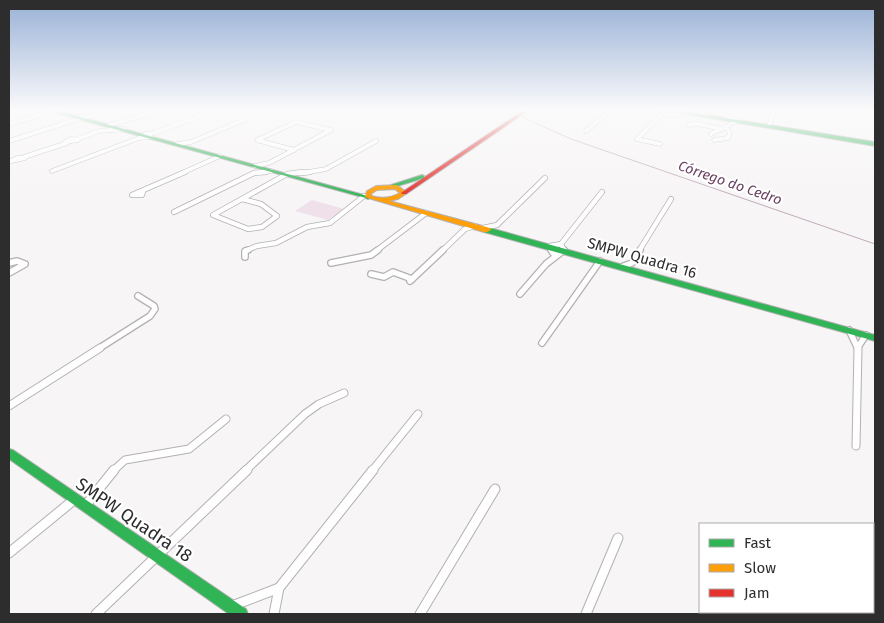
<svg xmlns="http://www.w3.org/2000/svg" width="884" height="623" font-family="'Fira Sans',sans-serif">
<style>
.green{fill:#efe0ea}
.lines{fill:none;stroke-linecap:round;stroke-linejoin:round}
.stream{stroke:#c0acba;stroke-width:1}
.street-far4-casing{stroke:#b3b1b2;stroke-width:5}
.street-far3-casing{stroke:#b3b1b2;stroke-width:6}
.street-far2-casing{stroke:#b3b1b2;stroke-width:8}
.street-far1-casing{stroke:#b3b1b2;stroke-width:9}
.street-casing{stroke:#b3b1b2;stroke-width:11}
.fast-casing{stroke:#b3b1b2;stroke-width:2}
.slow-casing{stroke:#b3b1b2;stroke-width:2}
.jam-casing{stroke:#b3b1b2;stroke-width:2}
.street-far4{stroke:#fefefe;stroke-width:4}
.street-far3{stroke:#fefefe;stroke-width:4.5}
.street-far2{stroke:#fefefe;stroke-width:5.5}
.street-far1{stroke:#fefefe;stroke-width:7}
.street{stroke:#fefefe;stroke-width:9}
.fast{fill:#30b455;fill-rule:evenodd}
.slow{fill:#ff9f0a;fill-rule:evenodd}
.jam{fill:#e5322d;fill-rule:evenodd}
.labels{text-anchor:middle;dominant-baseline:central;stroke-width:4.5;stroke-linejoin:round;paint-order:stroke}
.far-water-label{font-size:14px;font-style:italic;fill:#6a405f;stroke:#fff}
.street-label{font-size:15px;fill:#2e2d2e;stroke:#fff}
.near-street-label{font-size:18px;fill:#2e2d2e;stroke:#fff}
</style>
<rect width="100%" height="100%" fill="#f7f5f6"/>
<polygon class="green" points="312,200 344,209 328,220 295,211"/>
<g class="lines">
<g class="stream">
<polyline points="509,110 517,114"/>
<polyline points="522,117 571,139 875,244"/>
</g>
<g class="street-far4-casing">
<g id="street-far4">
<polyline points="650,110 662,114"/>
<polyline points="157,111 147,113 153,114 161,110"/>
<polyline points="83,118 109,110"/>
<polyline points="9,124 55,111"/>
<polygon points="693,124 699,124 689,125"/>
<polyline points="699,124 722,129"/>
<polyline points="109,125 148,114"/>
<polyline points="769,126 774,110"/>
<polyline points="586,131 610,110"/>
<polyline points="145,134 154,133 216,110"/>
<polygon points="71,139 78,140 65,142"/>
<polyline points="77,139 99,131 124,129"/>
<polyline points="714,140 728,138 730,133 726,127"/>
<polyline points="9,141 81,118"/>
<polyline points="177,144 191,142 256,115"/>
<path d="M660 144 637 139 662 114C688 116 714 105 737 121L711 134"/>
<polyline points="294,150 257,140 296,122 331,130"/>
<polyline points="24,157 67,143"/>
<polygon points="17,158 25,158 11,161"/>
<polyline points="255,166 269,163 331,130"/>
<polyline points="52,171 139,138 151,137"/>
<polyline points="182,173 220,156"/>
<polyline points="255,173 271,171"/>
<polyline points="296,173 303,172"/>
<polyline points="303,173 326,169 376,141"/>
</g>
</g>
<g class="street-far3-casing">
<g id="street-far3">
<polyline points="302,173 310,172"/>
<polyline points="143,191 142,195 132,195 185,172"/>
<polyline points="242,199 261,204 277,216 262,227 248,229 213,215 287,174 303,172"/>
<polyline points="174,212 254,173 266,172"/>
<polyline points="483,228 497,225 545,178"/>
<polyline points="561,244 564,251"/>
<polyline points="245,251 257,246 276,243 307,227 330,223 364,196"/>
<polyline points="376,251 426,213"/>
<polyline points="442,251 465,229 475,226"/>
<polyline points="552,251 549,246 561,244 602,192"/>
<polyline points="639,251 671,199"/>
</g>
</g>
<g class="street-far2-casing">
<g id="street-far2">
<polyline points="551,250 554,254"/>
<polyline points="245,257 245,251 248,250"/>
<polyline points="9,263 17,261 25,264 9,273"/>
<polyline points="331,263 371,255 378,250"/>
<polyline points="621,267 632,263 640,250"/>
<polyline points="371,274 384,277 393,272 412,279"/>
<polyline points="410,281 443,250"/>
<polyline points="520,294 546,264 564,250"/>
<polyline points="849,330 858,349"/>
<polyline points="542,343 600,261"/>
<polyline points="858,347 866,335"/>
<polyline points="98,349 150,316 155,309 154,306 138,296"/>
</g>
</g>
<g class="street-far1-casing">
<g id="street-far1">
<polyline points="9,406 100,348"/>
<polyline points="856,446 858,348"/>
<polyline points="113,471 125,460 189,449 226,419"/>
<polyline points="245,471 305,414 319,404 344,393"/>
<polyline points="372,471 418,414"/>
</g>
</g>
<g class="street-casing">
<g id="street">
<polyline points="85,506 114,470"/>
<polyline points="9,553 75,499"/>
<polyline points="232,606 279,588"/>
<polyline points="96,614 247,470"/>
<polyline points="274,614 279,588 373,470"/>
<polyline points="420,614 495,489"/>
<polyline points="586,614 618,538"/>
</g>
</g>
<g class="fast-casing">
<g id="fast">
<polygon points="49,110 55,110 371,197 368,199 366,198 49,111"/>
<polygon points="667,110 676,110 875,142 875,146 669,111"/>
<polygon points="422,175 424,176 424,178 394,187 391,185"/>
<polygon points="484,228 490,228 875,335 875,341 484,232"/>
<polygon points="9,449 13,450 246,609 248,614 229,614 9,459"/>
</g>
</g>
<g class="slow-casing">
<path id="slow" d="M397 185 407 193 398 199 389 201 490 228 491 230 487 232H484L365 197 367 191 376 186ZM395 189 400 193C391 198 381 199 371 196L372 193 377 190Z"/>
</g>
<g class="jam-casing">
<polygon id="jam" points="524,110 529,110 406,194 402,194 401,193"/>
</g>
<use href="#street-far4" class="street-far4"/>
<use href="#street-far3" class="street-far3"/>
<use href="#street-far2" class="street-far2"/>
<use href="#street-far1" class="street-far1"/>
<use href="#street" class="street"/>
<use href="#fast" class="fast"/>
<use href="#slow" class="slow"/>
<use href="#jam" class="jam"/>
</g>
<linearGradient id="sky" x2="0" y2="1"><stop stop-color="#98b1d6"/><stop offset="0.56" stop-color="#fbfafb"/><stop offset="1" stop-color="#fbfafb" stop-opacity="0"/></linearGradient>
<rect width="884" height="197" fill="url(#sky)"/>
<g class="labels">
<g class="far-water-label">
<text transform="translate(730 183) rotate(19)">Córrego do Cedro</text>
</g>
<g class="street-label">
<text transform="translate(642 258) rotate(16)">SMPW Quadra 16</text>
</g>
<g class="near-street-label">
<text transform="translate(134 520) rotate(34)">SMPW Quadra 18</text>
</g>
</g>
<rect width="884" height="623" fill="none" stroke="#2e2d2e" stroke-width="20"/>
<rect x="699" y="523" width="175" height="90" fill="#ffffff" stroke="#ababab"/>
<rect x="709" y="539" width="25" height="8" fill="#30b455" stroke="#ababab"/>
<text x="744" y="548" font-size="15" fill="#2e2d2e">Fast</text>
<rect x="709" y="564" width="25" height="8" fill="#ff9f0a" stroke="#ababab"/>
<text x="744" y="573" font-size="15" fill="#2e2d2e">Slow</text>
<rect x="709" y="589" width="25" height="8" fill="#e5322d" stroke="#ababab"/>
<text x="744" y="598" font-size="15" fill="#2e2d2e">Jam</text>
</svg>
